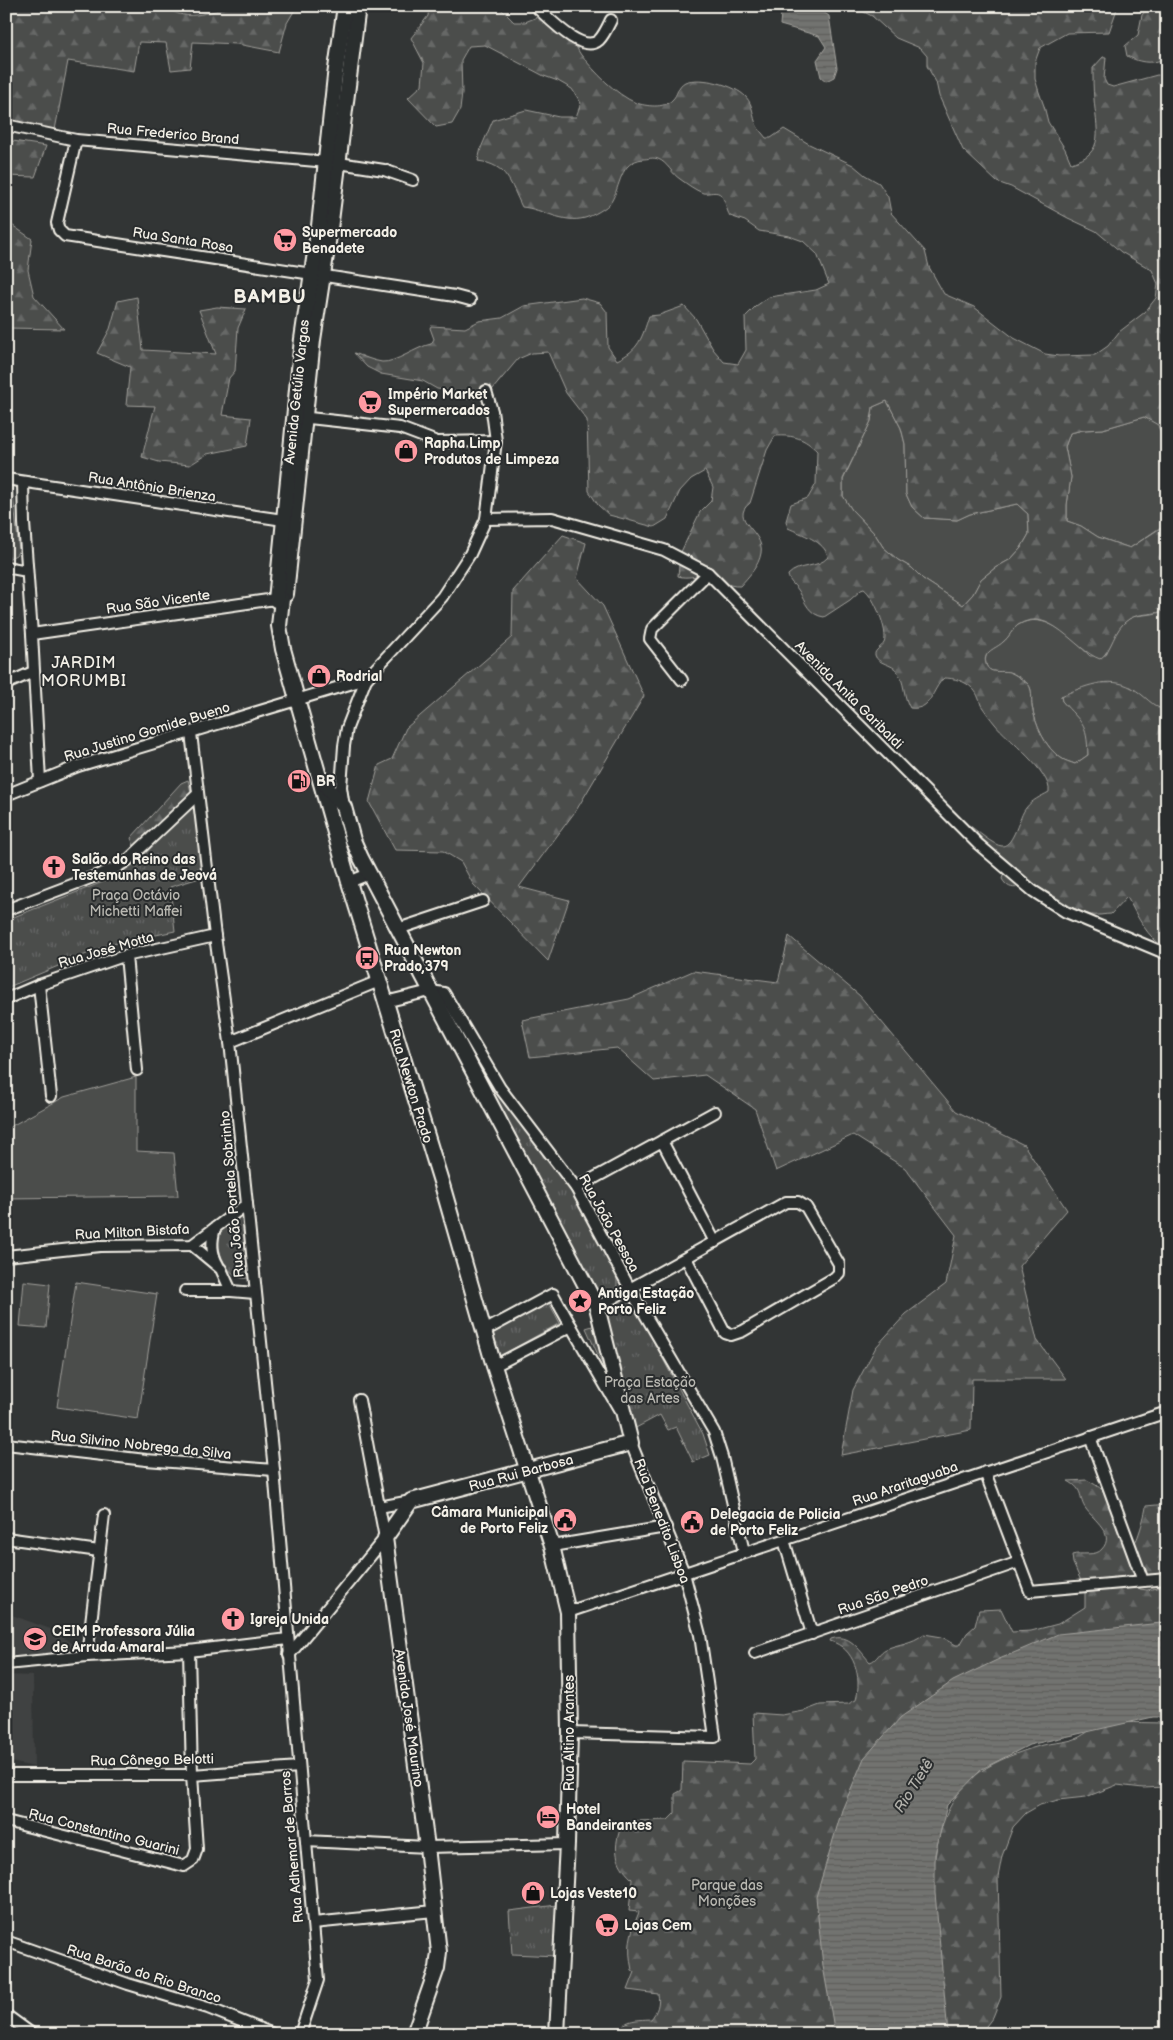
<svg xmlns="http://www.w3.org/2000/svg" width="1173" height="2040" font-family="'Balsamiq Sans',sans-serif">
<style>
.built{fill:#404242}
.grass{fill:#4b4d4c;stroke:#a09f9a}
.forest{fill:url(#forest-firs);stroke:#a09f9a;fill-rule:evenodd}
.park{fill:url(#park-tufts);stroke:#a09f9a}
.water{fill:url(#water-rules);stroke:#a6a5a0}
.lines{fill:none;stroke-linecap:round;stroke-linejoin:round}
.street-casing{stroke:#f4f1e8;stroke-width:14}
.secondary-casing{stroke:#f4f1e8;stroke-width:18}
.street{stroke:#2a2d2e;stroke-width:10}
.secondary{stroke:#2a2d2e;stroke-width:14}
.labels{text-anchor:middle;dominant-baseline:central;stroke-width:4;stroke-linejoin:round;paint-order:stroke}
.street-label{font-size:14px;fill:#f4f1e8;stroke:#2a2d2e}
.poi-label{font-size:14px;font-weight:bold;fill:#f4f1e8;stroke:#2a2d2e;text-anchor:start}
.park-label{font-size:14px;fill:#b9b8b1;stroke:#2a2d2e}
.water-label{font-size:15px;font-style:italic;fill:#b3b2ac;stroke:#2a2d2e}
.quarter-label{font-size:16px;letter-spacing:1px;fill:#f4f1e8;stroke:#2a2d2e}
.district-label{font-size:19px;font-weight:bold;letter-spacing:1px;fill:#f4f1e8;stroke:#2a2d2e}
</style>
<defs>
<pattern id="forest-firs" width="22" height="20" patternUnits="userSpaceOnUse" patternTransform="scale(1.25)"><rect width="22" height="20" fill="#4b4d4c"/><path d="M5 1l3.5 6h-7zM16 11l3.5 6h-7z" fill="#666766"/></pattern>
<pattern id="park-tufts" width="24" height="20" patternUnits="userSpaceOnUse" patternTransform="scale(1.25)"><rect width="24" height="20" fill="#4b4d4c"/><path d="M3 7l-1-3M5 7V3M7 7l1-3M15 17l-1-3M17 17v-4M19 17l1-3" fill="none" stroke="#666766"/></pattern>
<pattern id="water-rules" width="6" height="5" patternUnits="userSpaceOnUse" patternTransform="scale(1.25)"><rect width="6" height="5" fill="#727370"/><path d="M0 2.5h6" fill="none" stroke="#5e5e5b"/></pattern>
</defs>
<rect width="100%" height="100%" fill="#323535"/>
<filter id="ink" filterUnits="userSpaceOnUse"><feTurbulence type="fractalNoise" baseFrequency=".02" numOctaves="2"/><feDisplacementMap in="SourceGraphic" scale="10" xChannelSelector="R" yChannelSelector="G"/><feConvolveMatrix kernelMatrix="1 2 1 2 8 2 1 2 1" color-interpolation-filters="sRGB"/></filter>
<g filter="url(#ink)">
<g class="built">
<polygon points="6,1613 53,1630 76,1647 70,1651 6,1656"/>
<polygon points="6,1675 33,1676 34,1767 6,1761"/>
</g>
<g class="grass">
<polygon points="887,401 901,428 905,444 906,494 912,507 924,518 957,520 970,514 1017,504 1028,514 1029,534 1021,548 1011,559 995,568 981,579 973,594 963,605 923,579 912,568 898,560 883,547 875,534 852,510 843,496 843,480 871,421 873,407"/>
<polygon points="1144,417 1158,424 1167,452 1167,528 1158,529 1130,548 1098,537 1081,526 1067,521 1067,505 1071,477 1065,447 1070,433 1083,430 1103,429"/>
<path d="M1167 609V711L1156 708 1131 687 1061 696 1062 701 1085 725 1088 738V755L1075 764C1070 762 1065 761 1061 758 1045 748 1035 724 1032 706 1031 699 1033 690 1028 684 1023 680 1015 673 1008 672 1001 670 989 675 986 664 983 653 992 649 1000 644 1008 640 1011 630 1018 625 1045 609 1072 639 1090 656L1106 655C1111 641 1119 620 1136 616 1147 614 1157 615 1167 609Z"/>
<polygon points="329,794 335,801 364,871 352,875"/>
<polygon points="136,1077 136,1151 174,1153 178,1196 6,1198 6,1129 64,1097"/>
<polygon points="24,1281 50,1284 46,1328 20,1326"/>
<polygon points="76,1282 157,1294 138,1419 57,1407"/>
</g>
<g class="forest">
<path d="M6 6H165C187 26 214 8 239 6 258 5 278 6 297 6L287 23 279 52 237 44 193 42 190 68 171 70 166 43 139 42 134 71 68 61 55 130 6 119Z"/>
<path d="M429 6H498L514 22H525L540 16C550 24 562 30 571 39 576 43 577 50 581 55 595 72 615 94 636 103 646 106 664 109 672 100 678 95 677 86 685 82 701 76 735 85 746 97 754 106 752 116 757 126 759 130 763 134 766 138H771L784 129 809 144 853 165 865 175 879 183 888 197 891 213 925 251 929 267 944 294 974 307 1014 338 1045 354 1059 356 1095 355 1108 346 1119 332 1145 312 1156 298 1158 284 1152 270 1121 252 1096 231 1068 218 1011 187 997 182 963 150 939 96 936 82 927 66V56L920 48 896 38 872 16 852 6H1118L1109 32 1067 33 1040 48 1035 62V79L1039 92 1044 106 1048 122 1065 149 1071 163C1107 154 1096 127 1094 99 1093 89 1093 79 1093 68L1103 57H1106L1104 79 1107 85 1113 87 1157 75 1167 76V452L1158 425 1144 417 1103 429 1083 430 1070 433 1065 447 1071 477 1067 505V521L1081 526 1098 537 1130 548 1159 529 1167 528V609C1155 616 1140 612 1129 619 1113 629 1113 650 1100 659 1074 650 1050 605 1018 625 1012 629 1009 638 1003 642 996 649 982 651 986 664 989 675 1001 670 1009 672 1015 674 1023 680 1028 684 1033 690 1031 699 1032 706 1035 724 1045 748 1061 758 1065 761 1070 762 1075 764L1088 755C1087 722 1082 724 1062 701L1061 696C1083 687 1109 675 1132 688 1145 695 1152 707 1167 711V949C1146 937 1138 917 1127 897L1111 914C1105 914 1097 916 1091 915 1071 911 1055 893 1036 887 1022 882 1012 896 1002 879L1005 869 1003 862 969 825C976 830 994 846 1002 846 1014 846 1019 816 1026 808 1032 800 1040 797 1049 792 1052 773 1006 738 995 724 990 718 985 711 981 705 979 699 977 692 972 688 965 681 954 678 944 678 931 690 932 711 910 708 903 697 905 681 897 671 893 664 877 664 875 655 874 650 882 647 884 643 889 632 874 596 864 589L861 590 850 600 824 617C809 615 805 602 799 591 795 585 789 582 788 575 799 563 818 569 828 557 825 541 801 534 788 528L786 521 791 504 808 498 816 484 817 451C804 438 794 435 775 436L767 450 750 503C728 520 765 531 761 553 759 566 748 577 740 586 727 587 718 578 706 576 696 575 687 579 678 576L680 554 700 512 711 501 713 487 705 471 691 479 680 491 667 519 654 527 609 515 598 505 589 491 587 420 566 393 548 352 532 353 518 359 487 396 467 399 453 391 437 389 423 381 381 374 367 367 354 353C363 356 373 361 382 362 396 363 416 347 431 344L434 339 430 328 431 326 465 328 479 321 502 318 524 306 582 298 600 303 607 312 608 347 617 360C639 350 642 338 649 316L659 315 684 306 696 319 713 349 724 362 738 364 746 350 745 317 756 306 769 297 816 290 829 284 817 254 803 241 789 236 759 231 745 221 730 216C726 210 726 201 721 195 717 190 709 194 703 193 695 190 687 184 680 179 672 174 667 162 658 159 653 157 648 159 643 159 619 162 621 186 611 202 607 208 592 216 585 218 563 224 543 209 522 207 510 183 508 165 478 161L481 148 493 120 526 110 559 117H576L581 103 572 89 558 81 544 76 485 45 469 46 461 60 462 93 460 110 452 124 436 127 408 98 422 85 424 63 411 38 428 16ZM887 401 901 428 905 444 906 494 912 507 924 518 957 520 970 514 1017 504 1028 514 1029 534 1021 548 1011 559 995 568 981 579 973 594 963 605 923 579 912 568 898 560 883 547 875 534 852 510 843 496V479L871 421 873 407Z"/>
<path d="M1149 6H1167V57C1154 65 1140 63 1127 56L1125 46 1138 35 1142 15Z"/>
<polygon points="6,140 46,146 35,177 6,176"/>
<polygon points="6,221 32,239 28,270 34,296 64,329 6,328"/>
<polygon points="137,297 143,350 216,354 199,310 217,307 246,309 238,328 235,371 229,378 222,415 251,418 247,446 207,454 190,465 159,462 142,457 155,406 126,405 130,367 97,353 110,329 118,301"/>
<polygon points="563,535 586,543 577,578 603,606 644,696 577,809 519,887 569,900 548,961 473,884 461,862 443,851 395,850 369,802 379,765 392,759 406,728 512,637 513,591"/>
<polygon points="188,780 192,796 135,848 131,838 181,783"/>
<polygon points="789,936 860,996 956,1111 1024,1145 1067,1210 1019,1266 1037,1340 1066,1379 972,1379 971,1430 841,1455 853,1390 876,1347 906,1314 946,1284 956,1235 905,1168 853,1135 776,1171 755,1109 705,1075 654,1081 617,1048 530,1057 522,1020 629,999 693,971 778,982"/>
<path d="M1087 1480C1092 1483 1099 1486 1103 1491 1111 1499 1117 1552 1135 1542 1138 1540 1146 1511 1146 1506L1167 1504V1573C1157 1574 1144 1576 1138 1585L1140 1589 1147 1590 1167 1586V1653L993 1705 838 2034H616C624 2019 635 2020 651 2019 657 2012 660 2003 658 1994L628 1990 635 1972 632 1970C627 1946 630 1935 639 1912L629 1911 632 1879C614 1862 613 1847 622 1824L635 1821 668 1820 675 1813V1794L682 1790 683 1761 750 1764 755 1759 753 1713 782 1715 804 1711 820 1705 848 1704 856 1700C862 1677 855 1648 830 1641L831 1639C850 1633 858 1649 870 1662 877 1660 879 1652 886 1649 900 1643 911 1644 924 1634L942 1637 956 1645H960L967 1633 975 1626 979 1610 1001 1609 1012 1632 1031 1631 1058 1624 1085 1607V1590L1073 1563 1072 1555C1081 1552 1096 1557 1102 1549 1116 1534 1093 1519 1086 1509 1078 1499 1085 1490 1068 1481Z"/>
<path d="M1167 1723V1787L1143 1788 1117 1785 1086 1797 1058 1800 1040 1805 1026 1813 1013 1827 1002 1856 998 1877 1001 1997 993 2017 980 2034H944C937 1961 908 1821 980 1772 997 1760 1019 1752 1039 1746 1049 1743 1061 1743 1072 1740 1083 1737 1092 1727 1102 1725 1123 1721 1146 1723 1167 1723Z"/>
</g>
<g class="park">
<polygon points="6,484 12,485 19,550 16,555 8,559"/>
<polygon points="191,805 196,806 203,877 170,887 175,931 108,945 6,988 6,920 113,878 142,857"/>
<polygon points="441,997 497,1090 571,1191 617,1276 617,1286 611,1293 600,1296 596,1294"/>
<path d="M240 1214 245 1215 251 1278C247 1278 242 1279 239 1277 224 1271 215 1247 220 1232 223 1224 233 1219 240 1214Z"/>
<path d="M626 1296 631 1299 703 1434 710 1455 693 1462 676 1427 668 1430 660 1415 632 1430 606 1315C609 1305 617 1298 626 1296Z"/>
<polygon points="549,1303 560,1323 500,1356 493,1333"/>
<polygon points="599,1324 611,1384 586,1328"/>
<polygon points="557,1905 556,1956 512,1954 509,1911"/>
</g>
<g class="water">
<path d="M785 6C803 6 815 5 829 16L837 68 834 77 826 81 821 77 817 60 826 47 819 36 780 25 781 13Z"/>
<polygon points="1161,1623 1167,1624 1167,1717 1153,1717 1029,1745 982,1769 947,1805 935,1854 935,1893 948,2034 835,2034 823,1966 816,1897 842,1810 864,1758 901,1717 953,1681 997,1660 1058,1634"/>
</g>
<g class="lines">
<g class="street-casing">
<g id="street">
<path d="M535 6C548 17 582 55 599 40 604 35 608 26 611 20"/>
<polyline points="6,125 76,140 339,163 384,170 413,180"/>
<polyline points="76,140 57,223 59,230 65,236 455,296 470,300"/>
<polyline points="300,417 400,428 437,442 496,441"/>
<polyline points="6,479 290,521"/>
<polyline points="23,482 24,523 32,634 40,781"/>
<polyline points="486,519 552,518 664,550 708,573 978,844 1033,891 1066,912 1167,954"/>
<polyline points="6,567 27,571"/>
<polyline points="32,634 282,598"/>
<polyline points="682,680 650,639 652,629 708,573"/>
<polyline points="6,684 33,672"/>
<polyline points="191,733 215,936 230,1042 247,1204 274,1470 313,1923 318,1980 300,2034"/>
<polyline points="6,795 78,766 366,679"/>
<polyline points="344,807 341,787 344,746 347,728 366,679 442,597 470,554 486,519 496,441 492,411 486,391"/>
<polyline points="349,882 369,874"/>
<polyline points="6,910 114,869 128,860 198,794"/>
<polyline points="398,929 483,901"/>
<polyline points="126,956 137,1070"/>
<polyline points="39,985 51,1096"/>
<polyline points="6,999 39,985 121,957 215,936"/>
<polyline points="385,1002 430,991 444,993 500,1088 576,1188 630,1289 714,1432 722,1457 744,1552"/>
<polyline points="230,1042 379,981"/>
<polyline points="662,1141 715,1242"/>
<polyline points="576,1188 715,1112"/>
<path d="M215 1228C211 1242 211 1253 218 1265"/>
<polyline points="192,1245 221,1269 231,1291 255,1293"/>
<polyline points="6,1256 100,1246 192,1245 247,1204"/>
<polyline points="185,1291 231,1291"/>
<polyline points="597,1307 786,1202 798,1202 806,1207 839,1264 839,1273 834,1278 743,1331 731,1335 725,1333 686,1258"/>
<polyline points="571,1326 619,1409"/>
<polyline points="484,1331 553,1294 571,1326 494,1366"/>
<polyline points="1090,1437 1143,1581"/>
<polyline points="6,1444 146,1460 274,1470"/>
<polyline points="985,1472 1030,1591 1167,1579"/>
<polyline points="379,1507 411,1501"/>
<polyline points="6,1538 99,1551"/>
<polyline points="784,1540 812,1634"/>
<polyline points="552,1546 666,1527"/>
<polyline points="568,1612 1167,1412"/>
<polyline points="755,1653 1019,1562"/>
<polyline points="289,1655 385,1538 359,1400"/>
<polyline points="87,1656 104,1515"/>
<polyline points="6,1664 87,1656 189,1651 288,1639"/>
<polyline points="570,1733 715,1737 700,1635 684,1573 631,1443"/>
<polyline points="6,1773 11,1775 192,1775 299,1767"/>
<polyline points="6,1821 184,1866 193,1860 197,1849 192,1775 189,1651"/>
<polyline points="306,1841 427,1847 567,1844"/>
<polyline points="313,1923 434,1911"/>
<polyline points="6,1941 128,1984 208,2008 273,2034"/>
<polyline points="6,2015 32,2034"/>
</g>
</g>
<g class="secondary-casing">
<g id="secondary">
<polyline points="286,594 313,340 330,229 358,6"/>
<polyline points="282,599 279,626 283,649 297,699 349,882 443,1188 494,1366 552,1546 568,1612 570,1733 567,1844 557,2034"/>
<polyline points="276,600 302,339 319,226 335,76 345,6"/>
<polyline points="320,779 344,807 353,840 361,858 597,1307 631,1443 411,1501 385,1538 427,1847 439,1952 437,1968 414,2034"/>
</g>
</g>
<use href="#street" class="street"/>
<use href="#secondary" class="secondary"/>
</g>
</g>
<defs>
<g id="supermarket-disc" transform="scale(1.25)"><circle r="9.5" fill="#ff9aa2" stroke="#2a2d2e"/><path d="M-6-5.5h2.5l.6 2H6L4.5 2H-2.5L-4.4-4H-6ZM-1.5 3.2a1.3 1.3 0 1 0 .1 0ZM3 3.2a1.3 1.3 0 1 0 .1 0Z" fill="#111"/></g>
<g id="shop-disc" transform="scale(1.25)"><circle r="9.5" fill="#ff9aa2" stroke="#2a2d2e"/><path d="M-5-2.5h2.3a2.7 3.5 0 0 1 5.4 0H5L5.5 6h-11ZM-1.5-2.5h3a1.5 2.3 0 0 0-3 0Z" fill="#111"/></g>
<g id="fuel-disc" transform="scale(1.25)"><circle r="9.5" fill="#ff9aa2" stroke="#2a2d2e"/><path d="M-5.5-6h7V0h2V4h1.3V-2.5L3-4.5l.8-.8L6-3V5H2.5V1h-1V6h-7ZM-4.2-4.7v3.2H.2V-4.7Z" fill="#111"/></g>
<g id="church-disc" transform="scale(1.25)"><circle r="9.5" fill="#ff9aa2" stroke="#2a2d2e"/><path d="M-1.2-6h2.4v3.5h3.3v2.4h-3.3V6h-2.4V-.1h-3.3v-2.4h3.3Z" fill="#111"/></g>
<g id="bus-disc" transform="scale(1.25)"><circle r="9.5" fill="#ff9aa2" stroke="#2a2d2e"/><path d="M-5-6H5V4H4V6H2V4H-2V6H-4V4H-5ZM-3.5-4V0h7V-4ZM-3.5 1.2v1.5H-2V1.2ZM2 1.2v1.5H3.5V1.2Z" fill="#111"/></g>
<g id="sight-disc" transform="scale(1.25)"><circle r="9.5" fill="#ff9aa2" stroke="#2a2d2e"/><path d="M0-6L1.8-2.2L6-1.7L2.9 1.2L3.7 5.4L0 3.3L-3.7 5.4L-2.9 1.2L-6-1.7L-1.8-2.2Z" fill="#111"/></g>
<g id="civic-disc" transform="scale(1.25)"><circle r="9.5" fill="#ff9aa2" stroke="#2a2d2e"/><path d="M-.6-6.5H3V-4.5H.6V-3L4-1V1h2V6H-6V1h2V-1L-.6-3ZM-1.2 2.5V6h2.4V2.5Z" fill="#111"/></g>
<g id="school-disc" transform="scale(1.25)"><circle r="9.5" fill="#ff9aa2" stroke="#2a2d2e"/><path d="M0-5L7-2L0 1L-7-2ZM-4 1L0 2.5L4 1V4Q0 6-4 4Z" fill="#111"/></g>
<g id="hotel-disc" transform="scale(1.25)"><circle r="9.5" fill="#ff9aa2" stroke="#2a2d2e"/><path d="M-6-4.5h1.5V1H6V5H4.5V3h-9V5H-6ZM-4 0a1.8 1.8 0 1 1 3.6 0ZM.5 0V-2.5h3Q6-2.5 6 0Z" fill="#111"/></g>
</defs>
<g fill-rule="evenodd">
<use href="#supermarket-disc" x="285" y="240"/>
<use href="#supermarket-disc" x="370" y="402"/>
<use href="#shop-disc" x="406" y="451"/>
<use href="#shop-disc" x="319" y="676"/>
<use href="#fuel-disc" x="299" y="781"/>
<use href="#church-disc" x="54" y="867"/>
<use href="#bus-disc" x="367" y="958"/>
<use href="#sight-disc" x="580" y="1301"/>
<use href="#civic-disc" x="565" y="1520"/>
<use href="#civic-disc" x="692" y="1522"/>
<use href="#church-disc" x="233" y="1619"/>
<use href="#school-disc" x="35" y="1639"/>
<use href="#hotel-disc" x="548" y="1817"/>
<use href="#shop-disc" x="533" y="1893"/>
<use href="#supermarket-disc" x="607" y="1925"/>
</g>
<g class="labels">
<g class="street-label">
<text transform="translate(173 134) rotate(5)">Rua Frederico Brand</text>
<text transform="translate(183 240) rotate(9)">Rua Santa Rosa</text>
<text transform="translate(297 392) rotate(-84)">Avenida Getúlio Vargas</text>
<text transform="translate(152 487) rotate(9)">Rua Antônio Brienza</text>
<text transform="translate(158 602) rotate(-8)">Rua São Vicente</text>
<text transform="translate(849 695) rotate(45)">Avenida Anita Garibaldi</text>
<text transform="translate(147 732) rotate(-17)">Rua Justino Gomide Bueno</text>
<text transform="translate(106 950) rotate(-16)">Rua José Motta</text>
<text transform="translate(411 1086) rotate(73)">Rua Newton Prado</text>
<text transform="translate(232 1194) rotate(-95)">Rua João Portela Sobrinho</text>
<text transform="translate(609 1223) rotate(61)">Rua João Pessoa</text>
<text transform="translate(132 1232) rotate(-3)">Rua Milton Bistafa</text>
<text transform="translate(141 1445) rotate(6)">Rua Silvino Nobrega da Silva</text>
<text transform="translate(521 1473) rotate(-15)">Rua Rui Barbosa</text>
<text transform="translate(905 1484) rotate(-19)">Rua Araritaguaba</text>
<text transform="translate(662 1521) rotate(69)">Rua Benedito Lisboa</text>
<text transform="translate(883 1595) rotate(-19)">Rua São Pedro</text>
<text transform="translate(409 1718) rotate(82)">Avenida José Maurino</text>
<text transform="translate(569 1733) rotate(-90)">Rua Altino Arantes</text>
<text transform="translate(152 1760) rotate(-1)">Rua Cônego Belotti</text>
<text transform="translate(104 1832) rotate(14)">Rua Constantino Guarini</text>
<text transform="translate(292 1847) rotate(-95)">Rua Adhemar de Barros</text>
<text transform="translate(144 1974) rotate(18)">Rua Barão do Rio Branco</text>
</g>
<g class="poi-label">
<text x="302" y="232">Supermercado<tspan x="302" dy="16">Benadete</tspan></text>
<text x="388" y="394">Império Market<tspan x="388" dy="16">Supermercados</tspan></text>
<text x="424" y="443">Rapha Limp<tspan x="424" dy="16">Produtos de Limpeza</tspan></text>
<text x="336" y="676">Rodrial</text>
<text x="316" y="781">BR</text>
<text x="72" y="859">Salão do Reino das<tspan x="72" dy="16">Testemunhas de Jeová</tspan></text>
<text x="384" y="950">Rua Newton<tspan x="384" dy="16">Prado,379</tspan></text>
<text x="598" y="1293">Antiga Estação<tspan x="598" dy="16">Porto Feliz</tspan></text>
<text x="548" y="1512" text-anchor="end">Câmara Municipal<tspan x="548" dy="16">de Porto Feliz</tspan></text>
<text x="710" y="1514">Delegacia de Policia<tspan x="710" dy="16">de Porto Feliz</tspan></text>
<text x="250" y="1619">Igreja Unida</text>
<text x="52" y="1631">CEIM Professora Júlia<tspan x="52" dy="16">de Arruda Amaral</tspan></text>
<text x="566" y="1809">Hotel<tspan x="566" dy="16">Bandeirantes</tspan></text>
<text x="550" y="1893">Lojas Veste10</text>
<text x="624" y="1925">Lojas Cem</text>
</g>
<g class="park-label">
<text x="136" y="895">Praça Octávio<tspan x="136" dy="16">Michetti Maffei</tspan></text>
<text x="650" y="1382">Praça Estação<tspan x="650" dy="16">das Artes</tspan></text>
<text x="727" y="1885">Parque das<tspan x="727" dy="16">Monções</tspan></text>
</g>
<g class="water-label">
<text transform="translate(914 1786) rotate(-58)">Rio Tietê</text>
</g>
<g class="quarter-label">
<text x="84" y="663">JARDIM<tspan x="84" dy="18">MORUMBI</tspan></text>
</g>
<g class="district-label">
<text x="270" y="297">BAMBU</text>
</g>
</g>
<rect width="1173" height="2040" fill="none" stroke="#2a2d2e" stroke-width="25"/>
<rect x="12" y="12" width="1148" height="2015" fill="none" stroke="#f4f1e8" stroke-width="2" filter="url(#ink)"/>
</svg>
